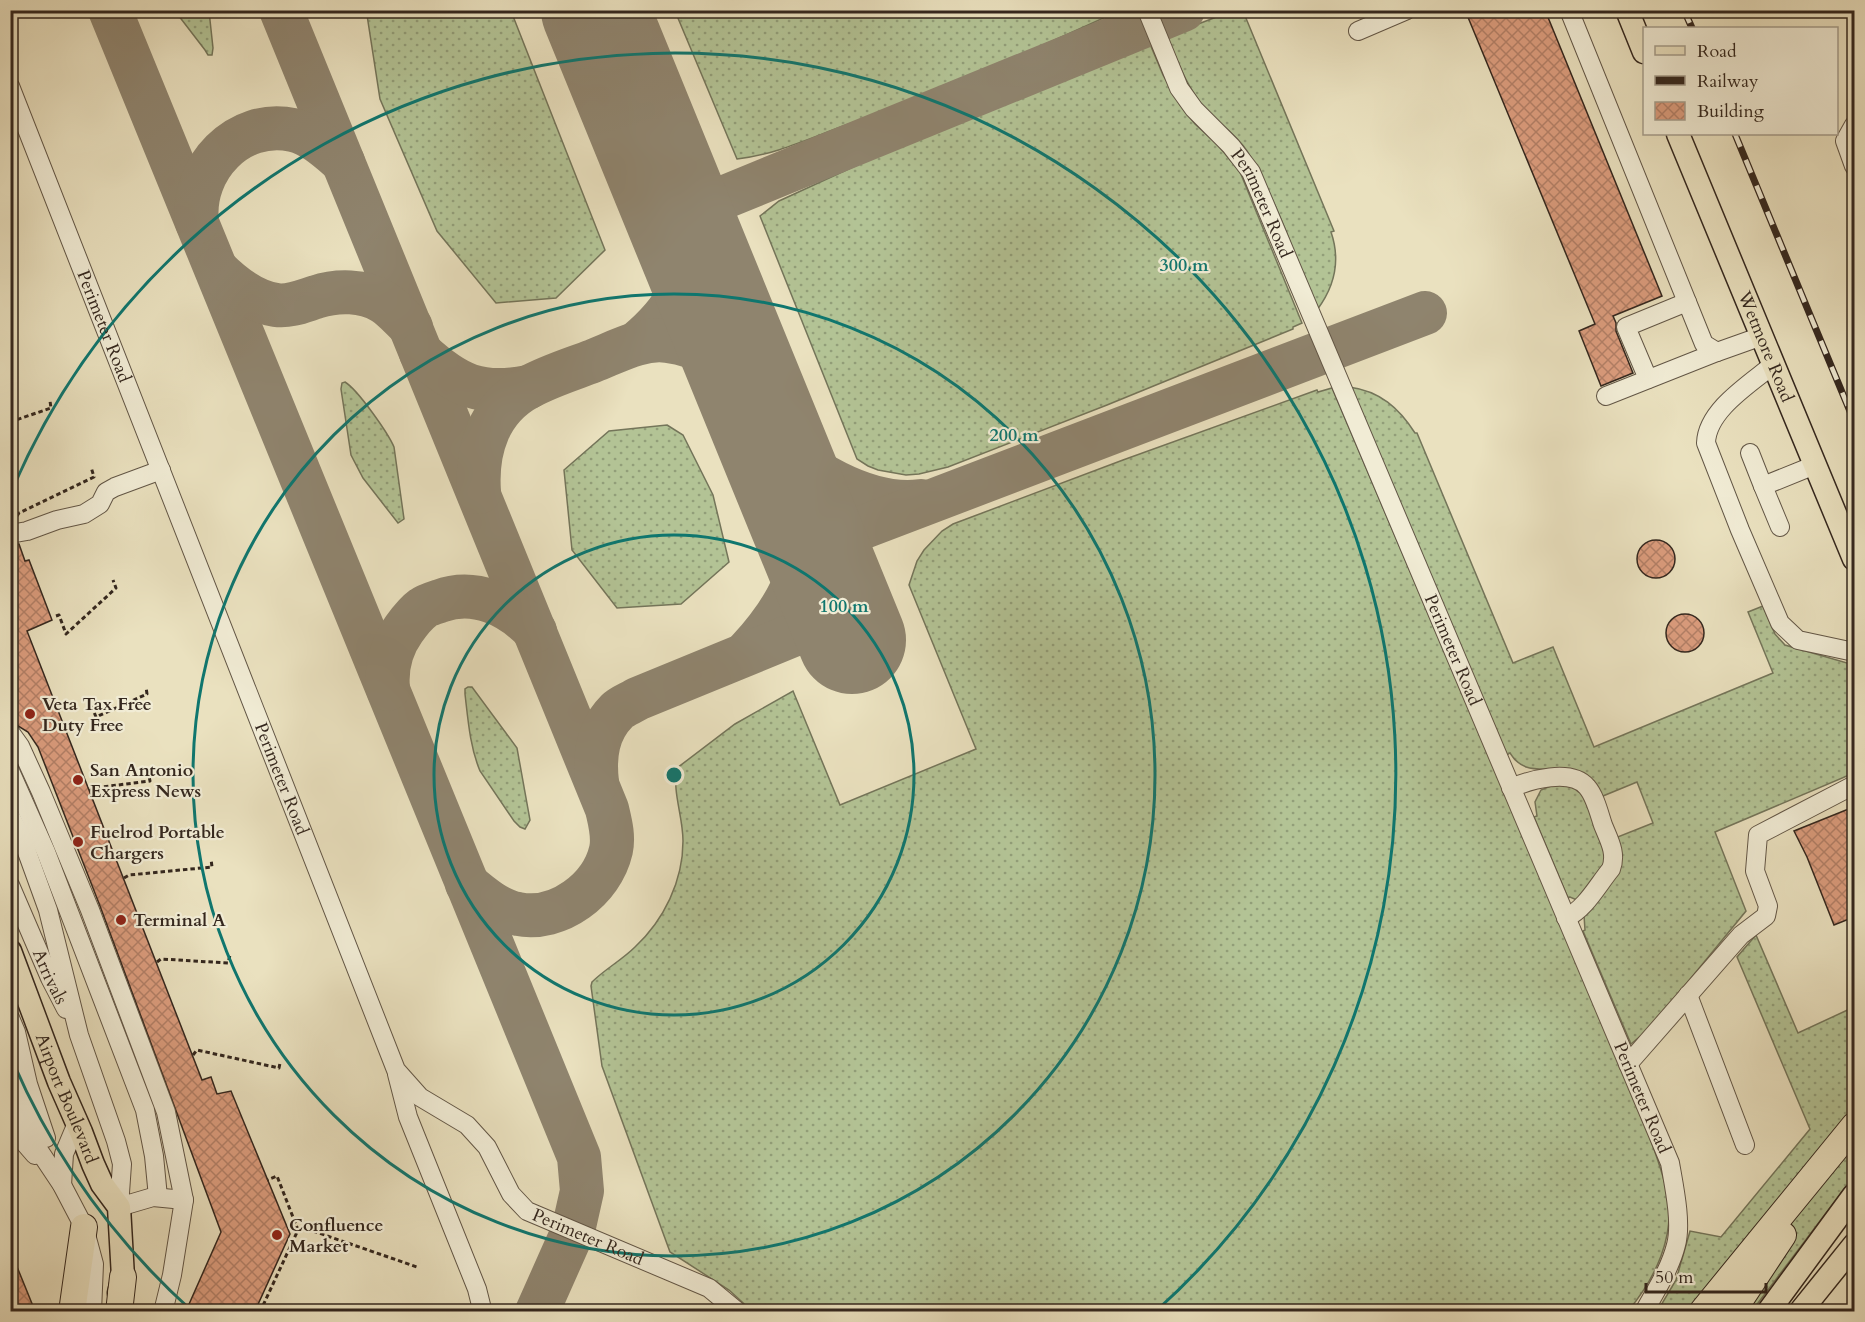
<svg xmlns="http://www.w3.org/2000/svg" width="1865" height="1322" font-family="Cardo,serif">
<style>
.grass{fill:url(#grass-dots);stroke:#74755a;stroke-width:1.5}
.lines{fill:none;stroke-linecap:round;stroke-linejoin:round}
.taxiway{stroke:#8f846e;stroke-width:44}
.runway{stroke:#8f846e;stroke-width:108}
.building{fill:url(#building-cross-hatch);stroke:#34271e;stroke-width:1.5}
.minor-casing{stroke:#625646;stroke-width:20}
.major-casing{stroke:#34271e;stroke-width:25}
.highway-casing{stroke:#34271e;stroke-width:28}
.path{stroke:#34271e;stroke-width:3;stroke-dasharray:4.5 3;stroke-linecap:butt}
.minor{stroke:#f1ecd5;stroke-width:18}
.major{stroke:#eae1bf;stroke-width:22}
.highway{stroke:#eae1bf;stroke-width:26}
.rail-casing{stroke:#34271e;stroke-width:7}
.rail{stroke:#f1ecd5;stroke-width:4.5;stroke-dasharray:14;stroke-linecap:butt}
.ring{fill:none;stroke:#0f766e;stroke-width:3}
.poi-dot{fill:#8f2418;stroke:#f1ecd5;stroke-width:2}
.labels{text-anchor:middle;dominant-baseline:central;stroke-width:4.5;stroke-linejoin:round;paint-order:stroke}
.street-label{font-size:18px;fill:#34271e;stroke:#f1ecd5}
.poi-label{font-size:18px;font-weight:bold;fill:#34271e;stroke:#f1ecd5;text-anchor:start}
.centre{fill:#0f766e;stroke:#f1ecd5;stroke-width:3}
.ring-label{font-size:18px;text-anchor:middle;font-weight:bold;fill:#0f766e;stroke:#f1ecd5;stroke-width:4.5;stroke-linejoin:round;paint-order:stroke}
</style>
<defs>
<pattern id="grass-dots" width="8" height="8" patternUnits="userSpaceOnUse" patternTransform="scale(1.5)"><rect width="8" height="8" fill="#b3c395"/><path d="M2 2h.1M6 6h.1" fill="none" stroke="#929e79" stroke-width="1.8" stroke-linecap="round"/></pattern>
<pattern id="building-cross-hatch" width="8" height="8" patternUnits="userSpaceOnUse" patternTransform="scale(1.5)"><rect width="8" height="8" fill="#db9c7d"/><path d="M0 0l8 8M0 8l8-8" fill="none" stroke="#b27f66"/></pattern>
</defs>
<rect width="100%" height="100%" fill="#eae1bf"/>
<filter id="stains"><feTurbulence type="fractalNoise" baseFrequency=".00333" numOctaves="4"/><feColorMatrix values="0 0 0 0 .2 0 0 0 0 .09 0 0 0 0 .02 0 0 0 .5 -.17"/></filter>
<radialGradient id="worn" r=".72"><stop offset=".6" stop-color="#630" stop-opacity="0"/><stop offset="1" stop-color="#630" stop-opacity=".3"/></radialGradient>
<g class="grass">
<polygon points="374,10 511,11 605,250 556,298 496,303 437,231 380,99 367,15"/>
<polygon points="175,11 209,11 213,48 212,55 208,55 205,50"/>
<path d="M675 11H1119C1029 52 939 92 846 125 810 138 775 155 737 159Z"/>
<path d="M1232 11H1243L1334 231 1331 232C1341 261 1335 286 1317 310 1296 258 1276 198 1247 151 1237 135 1221 125 1208 112 1188 90 1178 63 1167 36Z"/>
<polygon points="1150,44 1163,75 1180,105 1195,124 1217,144 1240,172 1302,323 1293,327 1293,329 1107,405 948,467 919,474 906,475 878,470 868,466 857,459 760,216 779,201 890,150"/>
<path d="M345 382C358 390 388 433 394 447L404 519 398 523 363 478 351 455 341 389 342 383Z"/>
<path d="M1349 387C1380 391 1399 408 1415 433H1417L1513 663 1553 647 1594 747 1773 673 1748 612 1763 606 1775 634 1785 645 1854 665V773L1715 832 1746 911 1650 1028 1631 1044 1583 931 1585 930 1584 915 1615 838 1653 823 1637 782 1598 798C1590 790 1579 778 1569 773 1548 764 1525 778 1510 753L1507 755Z"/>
<path d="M1332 388 1641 1113C1650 1139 1661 1165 1667 1192 1676 1236 1655 1279 1628 1311H752L729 1290 670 1252 602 1066 591 986 592 982C605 969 622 960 635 947 664 920 683 881 683 841 683 816 672 792 677 768L735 724 793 691 840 805 976 749 909 585 917 561 924 550 942 531 953 524 1123 460 1317 390 1318 392Z"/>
<polygon points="667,425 683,435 713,495 729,562 681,604 617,608 572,550 564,470 609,431"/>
<path d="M468 687H472L517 748 530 820 525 829 520 827 514 821 480 771C470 747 468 720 465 694V689Z"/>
<polygon points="1558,783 1581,790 1609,857 1577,900 1570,897 1568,898 1534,817 1537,816 1535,802 1541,790"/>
<polygon points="1756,935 1798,1033 1854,1007 1854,1176 1752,1311 1657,1312 1676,1280 1690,1231 1721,1237 1810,1129 1737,957"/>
</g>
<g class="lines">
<g class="taxiway">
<polyline points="110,10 579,1157 582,1191 573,1231 537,1312"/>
<path d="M281 10 607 809C610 822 614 836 611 850 602 889 559 922 518 914 499 911 481 896 467 884"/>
<path d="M655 156C674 183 680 207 720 199L1183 10"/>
<path d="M197 222C191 169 238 118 293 130 312 134 329 150 343 162"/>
<path d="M217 270C233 286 252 301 276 305 289 307 303 301 316 297 337 290 364 290 383 302 393 308 402 319 411 327"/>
<path d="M637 343C679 307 689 285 685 230"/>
<path d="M421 353C457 386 480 396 529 387"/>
<path d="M766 429C800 469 868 508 921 501"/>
<path d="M479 492C476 449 489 408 529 387 549 376 572 369 593 361 616 352 642 337 668 341 705 346 723 362 749 387"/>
<polyline points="814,546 1425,313"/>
<path d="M748 651C783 613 809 572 803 518"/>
<path d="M388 689C386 667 391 647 404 629 409 622 416 613 423 608 427 605 434 603 440 601 475 588 510 605 535 631"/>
<path d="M597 782C594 756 597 731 617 711 622 706 631 703 637 699L842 615"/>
</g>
<polyline class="runway" points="595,10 852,640"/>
</g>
<g class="building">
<polygon points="1465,10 1545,10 1662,296 1613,316 1616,323 1616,331 1633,373 1601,386 1579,331 1595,324"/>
<circle cx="1656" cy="559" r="19"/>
<polygon points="19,544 25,561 29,560 52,620 27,631 202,1080 211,1077 217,1094 231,1091 290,1234 255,1311 186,1311 221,1232 100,906 38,747 28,732 10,721 10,545"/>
<circle cx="1685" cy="633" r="19"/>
<polygon points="1851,808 1854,817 1854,917 1834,925 1807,857 1794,831"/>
<polygon points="11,1252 35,1311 10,1311"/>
</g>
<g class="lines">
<g class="minor-casing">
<g id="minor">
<path id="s1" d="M1147 10 1179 88 1194 109 1231 146 1251 172 1670 1163C1674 1186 1682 1223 1676 1245 1670 1269 1656 1290 1644 1312"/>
<polyline points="1569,10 1704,344 1717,352 1762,336"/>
<polyline points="1358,31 1407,10"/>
<path id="s2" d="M10 86 396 1070 420 1097 467 1125 487 1147 511 1194 527 1211 709 1288 738 1312"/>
<polyline points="1854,125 1845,141 1854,166"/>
<path d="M1774 364C1750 384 1707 410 1706 443L1740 530 1780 623 1798 640 1854 652"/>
<polyline points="1648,379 1626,327 1687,302"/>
<polyline points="1606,396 1717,352"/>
<polyline points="1750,453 1763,486"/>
<polyline points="1780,527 1763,486 1815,465"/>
<polyline points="10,534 27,531 57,520 84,514 100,504 106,492 115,487 161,470"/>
<polyline points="10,732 20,746 41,792 90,910 166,1112 184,1200 172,1275 163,1312"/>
<polyline points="10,771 46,852 145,1110 154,1156 158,1197"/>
<path d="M1511 788C1530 780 1571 768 1587 787 1595 796 1599 813 1603 825 1609 840 1617 853 1611 869 1597 886 1586 908 1566 918"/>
<polyline points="10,815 23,841 48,910 79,1035 116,1141 122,1164 119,1207 153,1197 184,1200"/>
<path id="s3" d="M10 885 50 978 66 1009"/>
<polyline points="1688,995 1745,1145"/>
<polyline points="10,1018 16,1032 28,1084 46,1138"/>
<polyline points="1628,1064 1741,935 1766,916 1768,906 1755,871 1758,835 1854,785"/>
<polyline points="397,1074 408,1117 477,1289 481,1305 479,1312"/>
<polyline points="10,1077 38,1149 62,1185 84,1227 94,1264 92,1312"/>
<polyline points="10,1120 15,1132 35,1155"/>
<polyline points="62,1185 64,1154 77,1123"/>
</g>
</g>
<g class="major-casing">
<g id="major">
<polyline points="1627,10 1644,52"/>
<path id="s4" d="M1678 134 1854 559"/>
<path id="s5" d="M10 951 59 1082 81 1132 93 1164 102 1184 119 1207 123 1277 119 1293"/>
<polyline points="1768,1312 1854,1195"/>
<polyline points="1800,1312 1854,1245"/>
</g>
</g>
<g class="highway-casing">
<g id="highway">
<polyline points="72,1312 84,1227"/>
<polyline points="119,1312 123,1277"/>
<polyline points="1702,1312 1854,1126"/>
<polyline points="1732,1312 1783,1235"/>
</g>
</g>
<g class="path">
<polyline points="10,422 51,408 50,401"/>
<polyline points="17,516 19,513 94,477 91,467"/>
<polyline points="56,616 59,615 66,634 116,588 113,580"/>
<polyline points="87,703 90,702 96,717 147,694 146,687"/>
<polyline points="90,791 94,788 150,781 149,776"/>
<polyline points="124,878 129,875 212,867 211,859"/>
<polyline points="157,962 161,959 228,963 230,955"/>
<polyline points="193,1055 197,1050 279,1068 280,1063"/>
<polyline points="298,1230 313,1231 417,1267"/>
<polyline points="260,1312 298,1230 277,1176 267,1180"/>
</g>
<use href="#minor" class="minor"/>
<use href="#major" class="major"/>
<use href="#highway" class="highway"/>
<g class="rail-casing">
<g id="rail">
<polyline points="1684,10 1692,28"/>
<polyline points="1735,134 1854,421"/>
</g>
</g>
<use href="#rail" class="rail"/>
</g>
<g class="ring">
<circle cx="674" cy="775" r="240"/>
<circle cx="674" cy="775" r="481"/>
<path d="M192 1311A721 721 0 0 1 13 1062M13 488A721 721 0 1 1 1156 1311"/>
</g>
<g class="poi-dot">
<circle cx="30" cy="714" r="6"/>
<circle cx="78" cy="780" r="6"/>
<circle cx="78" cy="842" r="6"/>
<circle cx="121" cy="920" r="6"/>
<circle cx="277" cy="1235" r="6"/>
</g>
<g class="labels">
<g class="street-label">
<text stroke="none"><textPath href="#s1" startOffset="228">Perimeter Road</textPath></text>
<text stroke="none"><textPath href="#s2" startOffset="258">Perimeter Road</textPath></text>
<text stroke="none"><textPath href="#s4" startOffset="230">Wetmore Road</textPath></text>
<text stroke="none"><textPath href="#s1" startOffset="714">Perimeter Road</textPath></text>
<text stroke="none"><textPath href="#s2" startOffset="744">Perimeter Road</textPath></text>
<text stroke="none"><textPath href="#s3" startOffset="100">Arrivals</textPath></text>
<text stroke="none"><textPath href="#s5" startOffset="158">Airport Boulevard</textPath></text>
<text stroke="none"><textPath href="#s1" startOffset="1200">Perimeter Road</textPath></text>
<text stroke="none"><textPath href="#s2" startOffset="1320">Perimeter Road</textPath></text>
</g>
<g class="poi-label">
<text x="42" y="704">Veta Tax Free<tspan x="42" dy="21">Duty Free</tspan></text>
<text x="90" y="770">San Antonio<tspan x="90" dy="21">Express News</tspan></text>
<text x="90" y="832">Fuelrod Portable<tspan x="90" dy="21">Chargers</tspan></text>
<text x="133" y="920">Terminal A</text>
<text x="289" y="1225">Confluence<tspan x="289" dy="21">Market</tspan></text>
</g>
</g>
<circle cx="674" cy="775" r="9" class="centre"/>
<g class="ring-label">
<text x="1184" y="271">300 m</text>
<text x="1014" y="441">200 m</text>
<text x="844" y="612">100 m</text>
</g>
<rect width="1865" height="1322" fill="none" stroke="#eae1bf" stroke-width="36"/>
<rect x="12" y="12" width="1841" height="1298" fill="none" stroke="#34271e" stroke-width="3"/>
<rect x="18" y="18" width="1829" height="1286" fill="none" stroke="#34271e" stroke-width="1.5"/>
<rect x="1643" y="27" width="195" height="108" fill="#f1ecd5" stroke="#a59d8c" stroke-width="1.5"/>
<rect x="1655" y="46" width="30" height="9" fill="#eae1bf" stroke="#a59d8c" stroke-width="1.5"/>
<text x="1697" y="57" font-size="18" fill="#34271e">Road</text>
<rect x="1655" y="76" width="30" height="9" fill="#34271e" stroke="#a59d8c" stroke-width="1.5"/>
<text x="1697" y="87" font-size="18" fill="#34271e">Railway</text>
<rect x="1655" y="102" width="30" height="18" fill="url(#building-cross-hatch)" stroke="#a59d8c" stroke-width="1.5"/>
<text x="1697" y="117" font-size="18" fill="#34271e">Building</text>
<path d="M1646 1283v9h120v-9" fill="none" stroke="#34271e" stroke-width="3"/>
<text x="1655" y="1283" font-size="18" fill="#34271e" stroke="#f1ecd5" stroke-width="4.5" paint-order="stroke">50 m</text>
<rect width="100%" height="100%" filter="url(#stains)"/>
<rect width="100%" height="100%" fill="url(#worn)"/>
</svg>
